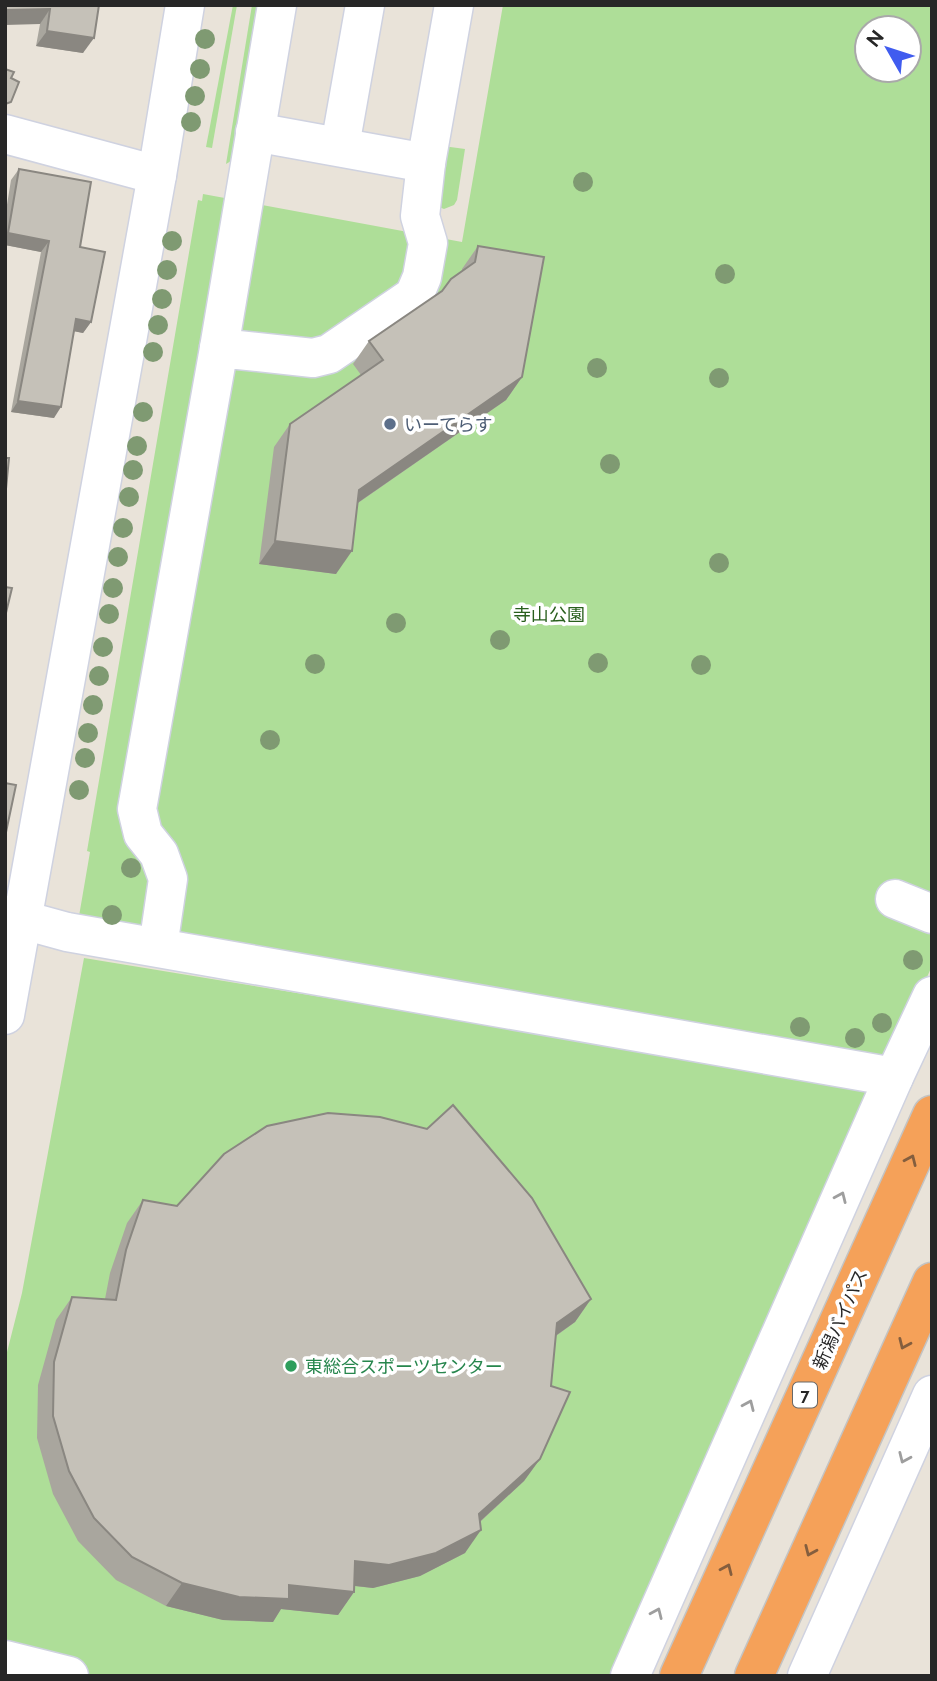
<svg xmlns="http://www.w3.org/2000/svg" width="937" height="1681" font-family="Raleway,'Noto Sans JP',sans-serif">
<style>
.green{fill:#aede98;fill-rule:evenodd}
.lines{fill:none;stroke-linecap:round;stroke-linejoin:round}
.minor-casing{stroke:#cfd2e0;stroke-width:41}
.highway-casing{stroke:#c3c3c3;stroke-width:41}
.minor{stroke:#fff;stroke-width:38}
.highway{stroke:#f5a159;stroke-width:38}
.tree{fill:#7f9a72}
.wall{fill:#a9a69e}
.shaded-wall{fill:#8a8781}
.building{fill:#c5c1b8;stroke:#8a8781;stroke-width:2}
.oneway{stroke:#845e3e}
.oneway2{stroke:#9e9e9e}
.service-dot{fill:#5c6f8a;stroke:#fff;stroke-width:2.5}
.leisure-dot{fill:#2e9e5b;stroke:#fff;stroke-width:2.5}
.labels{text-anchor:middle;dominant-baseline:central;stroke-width:7;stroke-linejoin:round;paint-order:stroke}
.shield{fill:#fff;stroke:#686868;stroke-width:2}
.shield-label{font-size:16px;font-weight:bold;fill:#272727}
.service-label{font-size:18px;fill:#4e5e75;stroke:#fff;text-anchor:start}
.park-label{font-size:18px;fill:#295f1d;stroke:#fff}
.street-label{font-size:18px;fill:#272727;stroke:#fff}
.leisure-label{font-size:18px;fill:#27864d;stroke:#fff;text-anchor:start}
</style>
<rect width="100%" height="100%" fill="#e9e3d9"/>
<g class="green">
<polygon points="233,5 237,5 212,148 206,147"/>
<polygon points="252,5 259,5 231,161 226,164"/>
<path d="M503 5H932V966L889 1061 78 922 90 852 87 851 198 200 202 201 203 194 462 242ZM867 28H909V70H867Z"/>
<polygon points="443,146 465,149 457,200 454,205 444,209 439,207"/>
<polygon points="84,958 864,1086 873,1100 615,1676 5,1676 5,1360 22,1293"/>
</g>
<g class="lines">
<g class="minor-casing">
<g id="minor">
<polyline points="255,132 426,163"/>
<polyline points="5,134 157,175"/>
<polyline points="340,146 365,5"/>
<polyline points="219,348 277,5"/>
<polyline points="895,899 932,914"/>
<polyline points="5,915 67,932 894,1077"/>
<polyline points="158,947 168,879 159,854 143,834 137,809 219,348 313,358 329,354 414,296 422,277 428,243 420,216 426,163 454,5"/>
<polyline points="5,1015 157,175 185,5"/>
<polyline points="5,1660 69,1676"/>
<polyline points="630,1676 894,1077 932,996"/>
<polyline points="807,1676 932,1395"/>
</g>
</g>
<g class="highway-casing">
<g id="highway">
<polyline points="679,1676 932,1115"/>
<polyline points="754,1676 932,1282"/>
</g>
</g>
<use href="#minor" class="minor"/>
<use href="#highway" class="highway"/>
</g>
<g class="tree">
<circle cx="205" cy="39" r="10"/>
<circle cx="200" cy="69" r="10"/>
<circle cx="195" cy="96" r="10"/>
<circle cx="191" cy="122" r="10"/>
<circle cx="583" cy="182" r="10"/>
<circle cx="172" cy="241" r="10"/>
<circle cx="167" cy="270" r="10"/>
<circle cx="725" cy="274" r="10"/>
<circle cx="162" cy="299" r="10"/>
<circle cx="158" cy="325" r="10"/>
<circle cx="153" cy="352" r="10"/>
<circle cx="597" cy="368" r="10"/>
<circle cx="719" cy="378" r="10"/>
<circle cx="143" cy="412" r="10"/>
<circle cx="137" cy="446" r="10"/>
<circle cx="610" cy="464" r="10"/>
<circle cx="133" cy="470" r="10"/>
<circle cx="129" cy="497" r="10"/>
<circle cx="123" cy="528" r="10"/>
<circle cx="118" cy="557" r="10"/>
<circle cx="719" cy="563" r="10"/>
<circle cx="113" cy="588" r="10"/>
<circle cx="109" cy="614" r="10"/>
<circle cx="396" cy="623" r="10"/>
<circle cx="500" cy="640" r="10"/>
<circle cx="103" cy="647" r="10"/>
<circle cx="598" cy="663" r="10"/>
<circle cx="315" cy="664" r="10"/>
<circle cx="701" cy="665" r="10"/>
<circle cx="99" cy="676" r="10"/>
<circle cx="93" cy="705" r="10"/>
<circle cx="88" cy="733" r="10"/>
<circle cx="270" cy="740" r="10"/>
<circle cx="85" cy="758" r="10"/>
<circle cx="79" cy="790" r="10"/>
<circle cx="131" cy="868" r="10"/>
<circle cx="112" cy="915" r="10"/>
<circle cx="913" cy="960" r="10"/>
<circle cx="882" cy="1023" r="10"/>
<circle cx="800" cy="1027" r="10"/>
<circle cx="855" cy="1038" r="10"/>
</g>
<g class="wall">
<polygon points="5,5 99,5 83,53 36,46 40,24"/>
<polygon points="19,169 80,247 91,322 83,333 74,331 54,418 11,412 41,252 5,245 5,217 11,180"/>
<polygon points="478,246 522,377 506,400 358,503 336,574 259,564 274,447 290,424 361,375 353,364 369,341 442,291 462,272 462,269"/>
<polygon points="143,1200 591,1299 575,1322 556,1336 540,1459 524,1481 480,1522 465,1553 420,1576 373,1588 354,1586 354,1592 338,1615 281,1609 273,1622 223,1620 166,1606 116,1580 78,1541 53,1494 37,1438 38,1385 56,1320 72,1297 105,1299 110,1273 127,1223"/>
</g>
<g class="shaded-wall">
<polygon points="50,9 40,24 5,25 5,10"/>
<polygon points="47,31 94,38 83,53 36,46"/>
<polygon points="8,233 49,241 41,252 5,245 5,237"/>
<polygon points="76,319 91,322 83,333 68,330"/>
<polygon points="522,377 506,400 343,513 359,490"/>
<polygon points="18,401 61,407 54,418 11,412"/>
<polygon points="275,541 352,551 336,574 259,564"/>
<polygon points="591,1299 575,1322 541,1346 557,1323"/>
<polygon points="540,1459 524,1481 463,1537 479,1514"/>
<polygon points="481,1530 465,1553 420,1576 373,1588 339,1584 355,1561"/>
<polygon points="182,1583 289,1585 354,1592 338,1615 281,1609 273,1622 223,1620 166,1606"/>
</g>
<g class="building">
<polygon points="5,5 99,5 94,38 47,31 50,9 5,10"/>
<polygon points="5,69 14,72 11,78 19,82 11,102 5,104"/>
<polygon points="19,169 91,182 80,247 105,252 91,322 76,319 61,407 18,401 49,241 8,233"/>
<polygon points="478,246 544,257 522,377 359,490 352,551 275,541 290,424 383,360 369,341 442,291 451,279 475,262"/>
<polygon points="5,458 9,458 6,489 5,489"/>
<polygon points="5,587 12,588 5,617"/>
<polygon points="5,783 16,785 5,837"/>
<polygon points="453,1105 532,1198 591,1299 557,1323 551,1386 570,1392 540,1459 479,1514 481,1530 436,1553 389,1565 355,1561 354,1592 289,1585 289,1599 239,1597 182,1583 132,1557 94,1518 69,1471 53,1416 54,1362 72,1297 116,1300 126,1250 143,1200 177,1206 224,1154 267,1126 328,1113 380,1117 427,1129"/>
</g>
<defs><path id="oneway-chevron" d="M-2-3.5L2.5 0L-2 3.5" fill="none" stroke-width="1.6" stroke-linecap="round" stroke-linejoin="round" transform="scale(1.75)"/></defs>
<g class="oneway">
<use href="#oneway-chevron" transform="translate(911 1160) rotate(-66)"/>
<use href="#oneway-chevron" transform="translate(904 1344) rotate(114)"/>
<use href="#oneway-chevron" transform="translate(810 1551) rotate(114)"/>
<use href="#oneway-chevron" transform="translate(727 1569) rotate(-66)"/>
</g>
<g class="oneway2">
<use href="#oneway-chevron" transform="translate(841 1197) rotate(-66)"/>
<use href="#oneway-chevron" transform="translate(749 1405) rotate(-66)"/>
<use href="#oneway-chevron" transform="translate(904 1458) rotate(114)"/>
<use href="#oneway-chevron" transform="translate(657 1613) rotate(-66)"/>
</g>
<circle class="service-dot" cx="390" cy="424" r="7"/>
<circle class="leisure-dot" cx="291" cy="1366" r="7"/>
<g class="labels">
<rect class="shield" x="793" y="1382.5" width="24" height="25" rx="5"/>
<g class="shield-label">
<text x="805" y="1395">7</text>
</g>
<g class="service-label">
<text x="404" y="424">いーてらす</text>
</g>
<g class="park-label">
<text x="549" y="614">寺山公園</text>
</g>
<g class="street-label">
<text transform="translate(840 1319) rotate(-66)">新潟バイパス</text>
</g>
<g class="leisure-label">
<text x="305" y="1366">東総合スポーツセンター</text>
</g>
</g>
<rect width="937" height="1681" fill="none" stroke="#272727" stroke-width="14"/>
<g transform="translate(888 49) rotate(309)"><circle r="33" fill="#ffffff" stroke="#a9a9a9" stroke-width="2"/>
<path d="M0-5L12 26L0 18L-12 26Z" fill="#405cef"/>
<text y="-10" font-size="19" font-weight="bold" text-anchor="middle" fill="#272727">N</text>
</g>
</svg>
